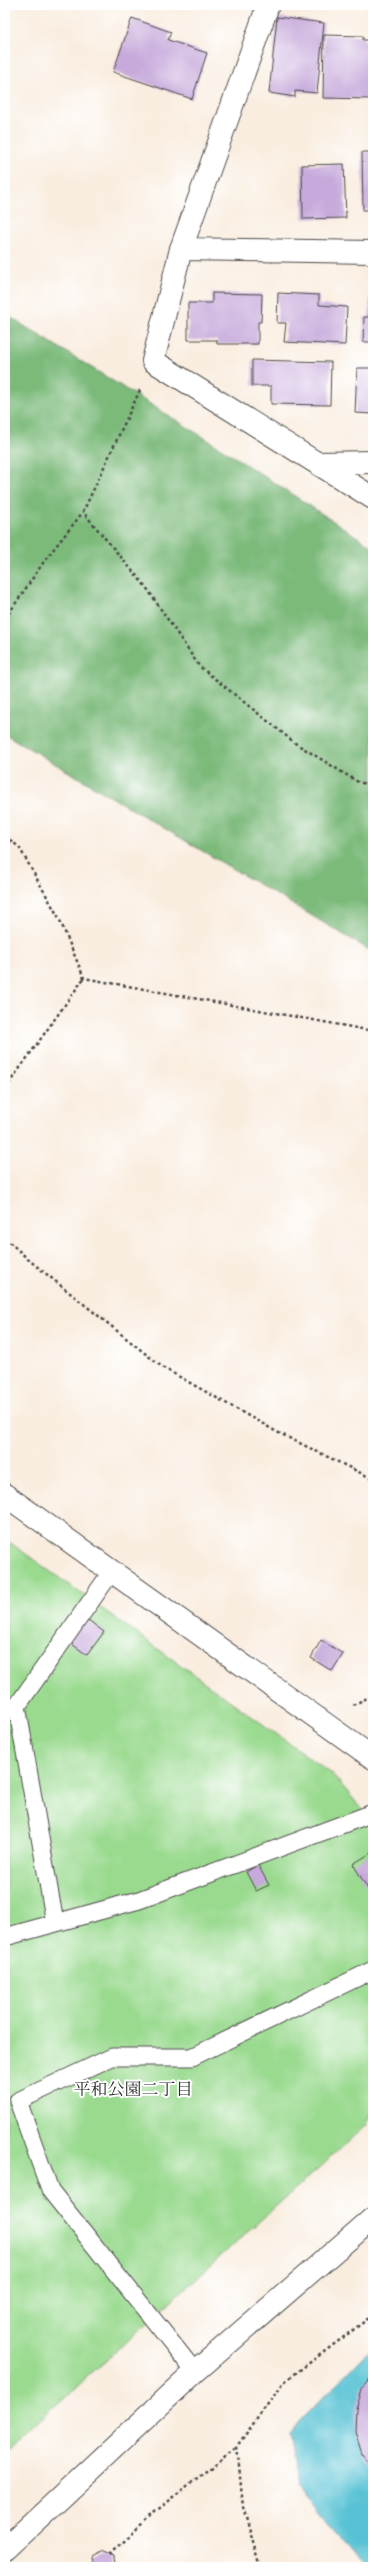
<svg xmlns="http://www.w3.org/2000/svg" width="378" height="2572" font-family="'Sorts Mill Goudy','Noto Serif JP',serif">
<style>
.green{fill:#9ada8f;stroke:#62825d}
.forest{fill:#7bba7a;stroke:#537252}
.water{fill:#58c2d4;stroke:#427680}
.building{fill:#c7aadb}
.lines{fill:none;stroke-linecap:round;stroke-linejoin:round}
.lane-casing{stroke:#4a4846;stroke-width:19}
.street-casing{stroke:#4a4846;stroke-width:24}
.secondary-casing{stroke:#4a4846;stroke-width:24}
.path{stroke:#4a4846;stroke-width:2.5;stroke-dasharray:3 3;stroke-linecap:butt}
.lane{stroke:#fff;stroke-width:17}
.street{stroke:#fff;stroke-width:22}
.secondary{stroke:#fff;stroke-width:22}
.labels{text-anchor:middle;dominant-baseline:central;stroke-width:4;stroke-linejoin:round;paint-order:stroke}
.neighbourhood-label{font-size:17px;fill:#2b2b2b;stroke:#fff}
</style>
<rect width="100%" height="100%" fill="#fff"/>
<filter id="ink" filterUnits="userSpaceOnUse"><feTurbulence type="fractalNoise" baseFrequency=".025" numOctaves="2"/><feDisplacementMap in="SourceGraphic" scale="8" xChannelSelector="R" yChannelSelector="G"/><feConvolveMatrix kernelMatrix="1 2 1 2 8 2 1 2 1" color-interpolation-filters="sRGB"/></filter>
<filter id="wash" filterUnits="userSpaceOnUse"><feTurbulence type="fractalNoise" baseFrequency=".012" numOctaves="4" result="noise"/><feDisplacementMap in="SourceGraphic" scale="16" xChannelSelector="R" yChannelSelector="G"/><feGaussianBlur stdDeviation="0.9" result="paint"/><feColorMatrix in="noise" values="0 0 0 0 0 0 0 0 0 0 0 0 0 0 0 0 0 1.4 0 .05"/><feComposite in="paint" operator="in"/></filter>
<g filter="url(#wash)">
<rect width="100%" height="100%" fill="#f9eddf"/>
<polygon class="green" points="5,1539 332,1774 373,1822 373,2111 366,2125 5,2451"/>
<polygon class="forest" points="5,314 216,445 373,547 373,952 5,734"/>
<polygon class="water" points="373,2349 373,2567 365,2567 318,2516 298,2482 289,2433 364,2355"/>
<g id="blocks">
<g class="building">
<polygon points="277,17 324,23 317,93 295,91 295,97 269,93"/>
<polygon points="132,18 171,32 168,40 207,53 192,99 113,72"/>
<polygon points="324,35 363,36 363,40 373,40 373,99 323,98"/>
<polygon points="362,152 373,152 373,210 363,210"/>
<polygon points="344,164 346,218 303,219 302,165"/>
<polygon points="212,293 262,294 261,322 258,322 258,344 217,344 217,340 188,340 188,303 212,303"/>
<polygon points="278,293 319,295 319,305 347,307 345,345 284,342 286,323 277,323"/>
<polygon points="370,295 373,295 373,342 363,342 364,317 369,317"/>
<polygon points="252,360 331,362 330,405 271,404 271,386 252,386"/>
<polygon points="357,368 373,368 373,414 355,413"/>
<polygon points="83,1616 104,1632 87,1655 65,1639"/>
<polygon points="321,1640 343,1654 332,1671 311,1658"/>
<polygon points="371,1853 373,1856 373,1893 371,1894 353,1864"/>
<polygon points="258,1865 269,1885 256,1891 246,1872"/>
<polygon points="373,2375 373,2469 362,2454 355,2432 356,2409 363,2387"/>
<polygon points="104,2552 114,2556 115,2567 94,2567 93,2558"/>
</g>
</g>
</g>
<g filter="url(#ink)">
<use href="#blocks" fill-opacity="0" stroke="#4a4846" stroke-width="1"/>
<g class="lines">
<g class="lane-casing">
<g id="lane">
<polyline points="55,1923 17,1706 112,1571"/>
<polyline points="5,1937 139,1900 373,1813"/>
<polyline points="195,2372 50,2190 18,2101 112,2057 192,2057 373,1970"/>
</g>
</g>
<g class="street-casing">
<g id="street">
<polyline points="268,5 181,249 373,252"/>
<polyline points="181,249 153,361 373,498"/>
<polyline points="318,463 373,462"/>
</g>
</g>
<g class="secondary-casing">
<g id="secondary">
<polyline points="5,1495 373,1758"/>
<polyline points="5,2549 195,2372 373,2218"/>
</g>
</g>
<g class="path">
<polyline points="140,390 83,512 146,587 199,666 295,743 358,782 373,786"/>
<polyline points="5,619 45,560 83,512"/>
<polyline points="5,836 19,847 59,918 84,978 373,1031"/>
<polyline points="5,1089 84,978"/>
<polyline points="5,1238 29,1260 162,1367 277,1432 373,1479"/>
<polyline points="353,1705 373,1695"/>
<polyline points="110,2555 155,2511 237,2447"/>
<polyline points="86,2567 94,2565"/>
<polyline points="260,2567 243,2507 237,2446 284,2382 373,2315"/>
</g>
<use href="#lane" class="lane"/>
<use href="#street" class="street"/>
<use href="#secondary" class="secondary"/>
</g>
</g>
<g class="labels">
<g class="neighbourhood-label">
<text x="133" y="2091">平和公園二丁目</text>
</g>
</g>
<rect width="378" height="2572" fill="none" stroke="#fff" stroke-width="20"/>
</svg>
